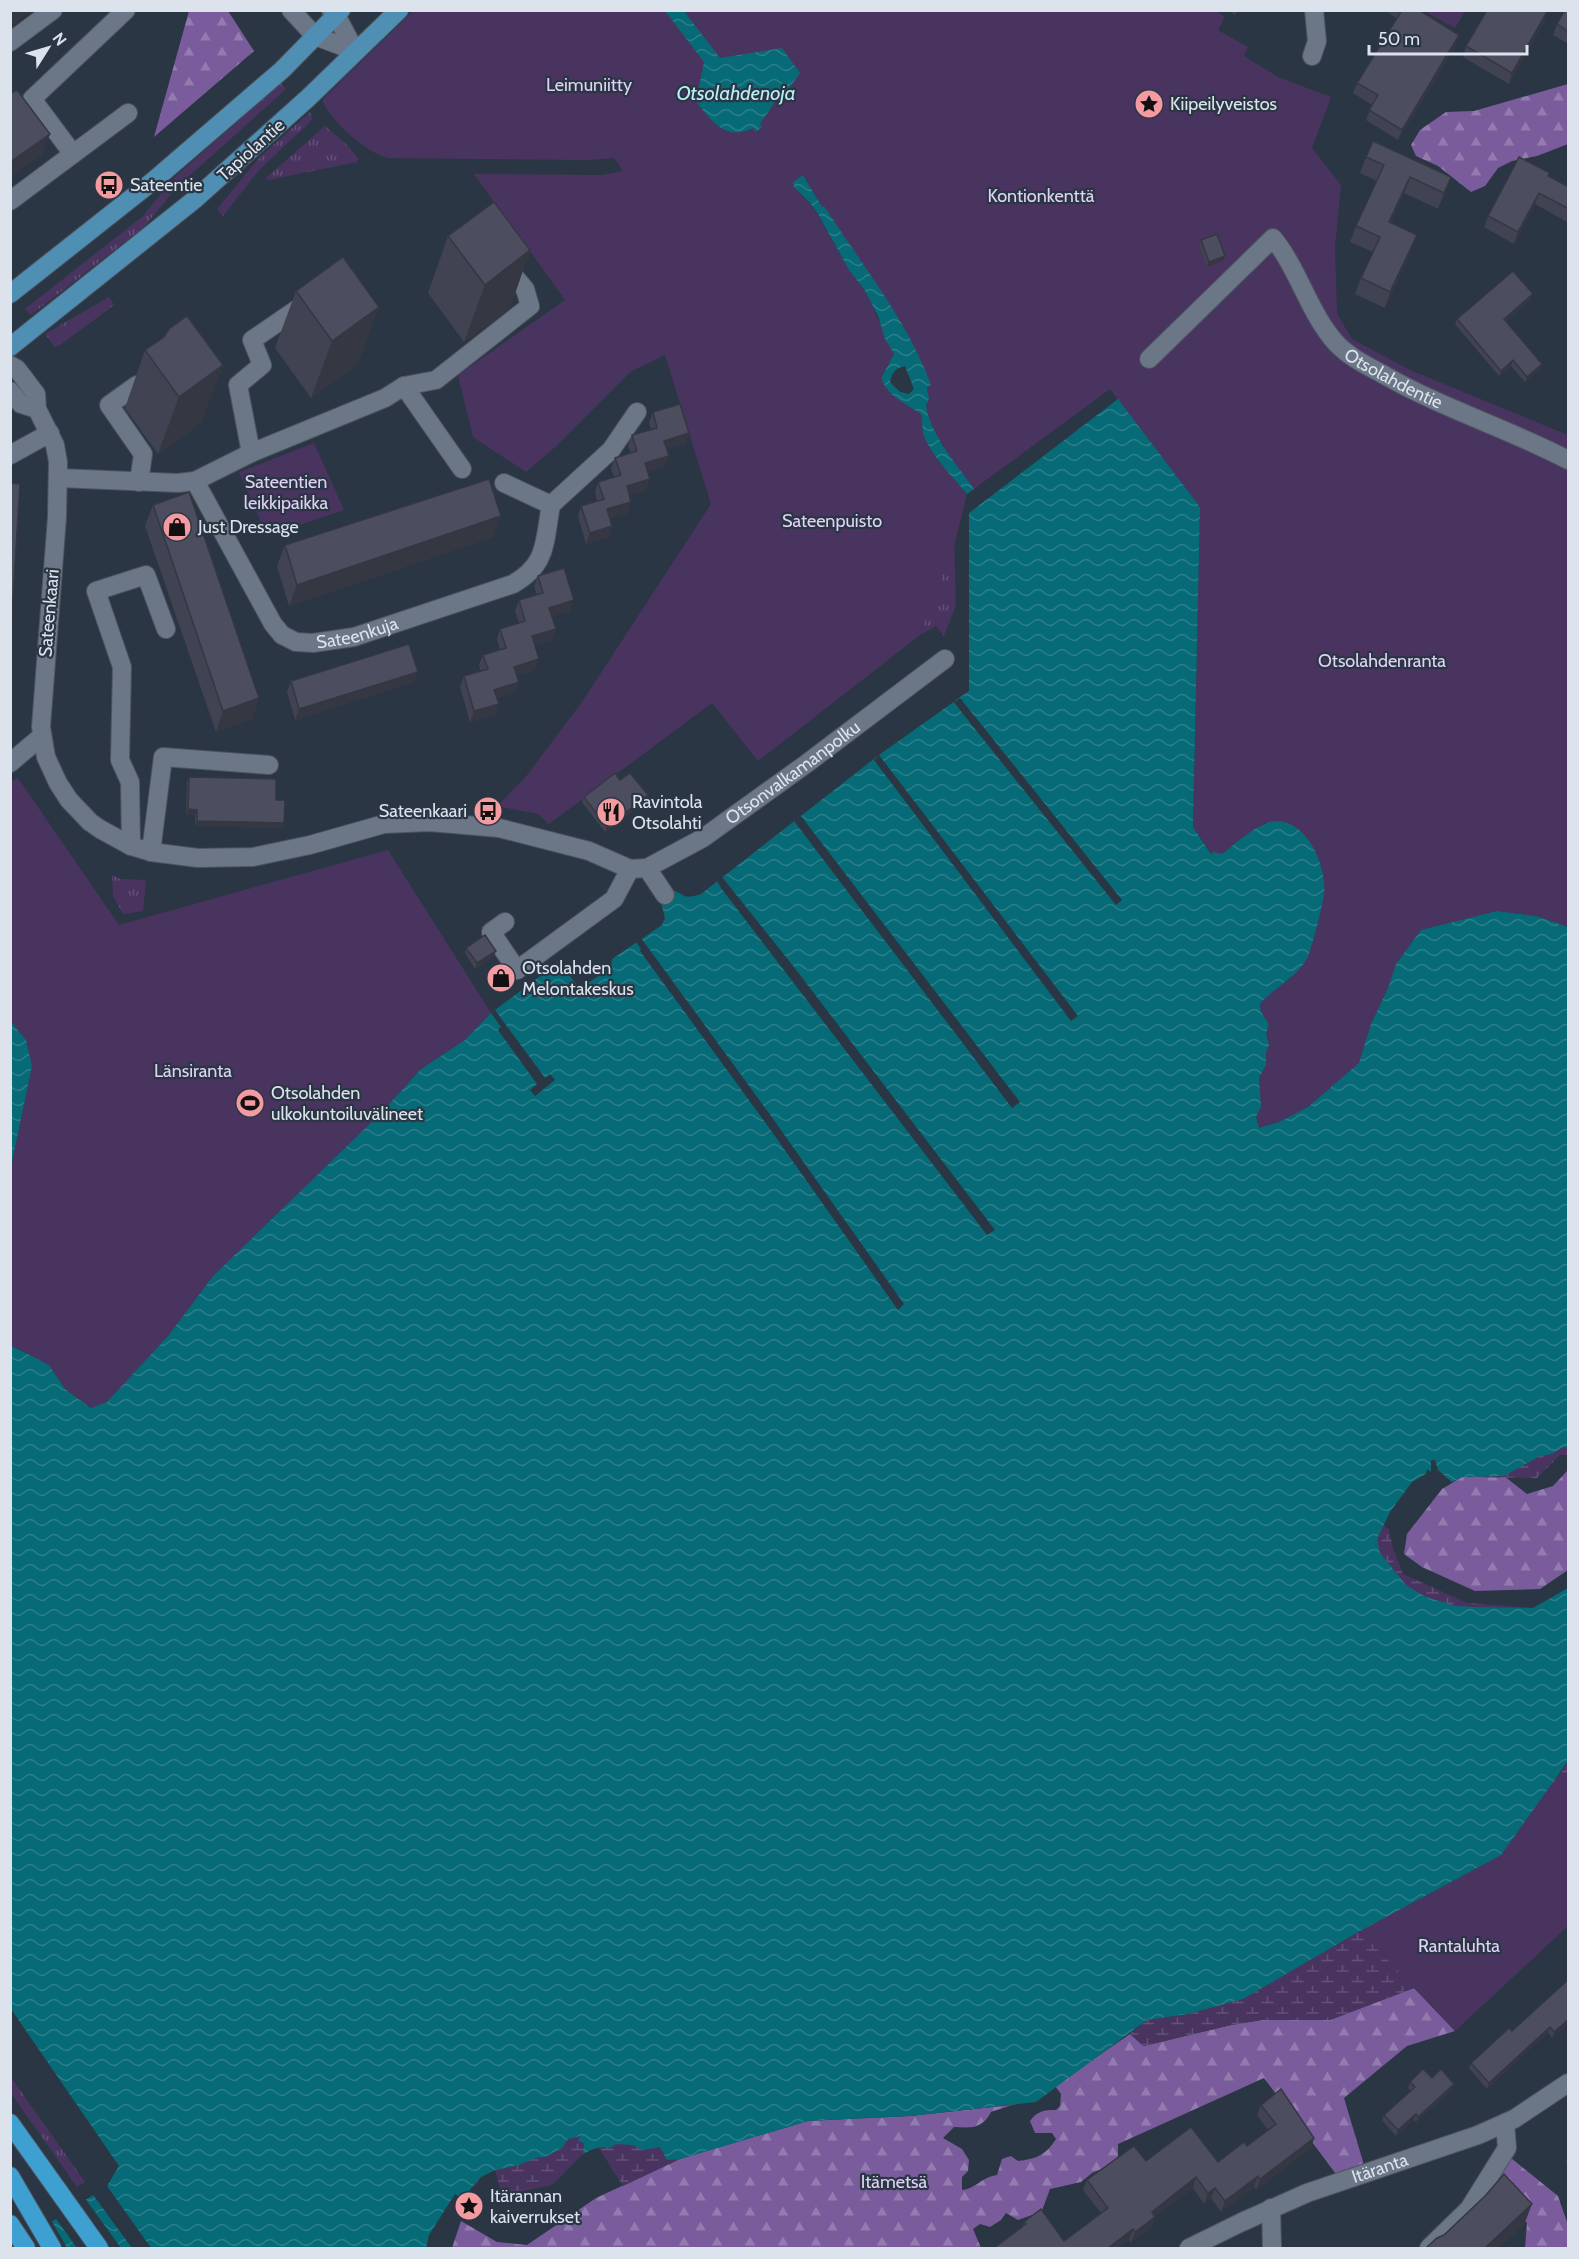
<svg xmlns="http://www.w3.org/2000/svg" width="1579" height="2259" font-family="Cabin,sans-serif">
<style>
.grass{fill:url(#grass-tufts)}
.forest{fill:url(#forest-firs)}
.wetland{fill:url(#wetland-marsh)}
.park{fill:#493460}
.water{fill:url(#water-waves);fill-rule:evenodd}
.pier{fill:#2b3644}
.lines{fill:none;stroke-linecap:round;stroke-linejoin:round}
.minor-casing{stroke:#4c5460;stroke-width:20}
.major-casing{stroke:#4c5460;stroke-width:20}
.highway-casing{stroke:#4c5460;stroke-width:20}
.minor{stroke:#6b7687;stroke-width:18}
.major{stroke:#4f8fb3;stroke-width:18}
.highway{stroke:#3da0d1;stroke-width:18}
.wall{fill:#414352}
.shaded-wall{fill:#353742}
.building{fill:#4c4e5f;stroke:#353742;stroke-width:1.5}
.labels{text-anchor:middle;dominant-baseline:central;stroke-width:4.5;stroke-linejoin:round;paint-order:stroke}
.park-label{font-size:18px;fill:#e1d1f6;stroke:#2b3644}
.poi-label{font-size:18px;fill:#dce3ec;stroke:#2b3644;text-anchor:start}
.street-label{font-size:18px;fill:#dce3ec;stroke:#2b3644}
.water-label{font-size:20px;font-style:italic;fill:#bceef7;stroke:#2b3644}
</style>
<defs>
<pattern id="grass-tufts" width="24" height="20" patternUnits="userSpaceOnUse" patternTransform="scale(1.5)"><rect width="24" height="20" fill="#493460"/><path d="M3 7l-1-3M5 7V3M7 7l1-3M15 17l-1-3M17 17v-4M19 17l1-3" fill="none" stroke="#635177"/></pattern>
<pattern id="forest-firs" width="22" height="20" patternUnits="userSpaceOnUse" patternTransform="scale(1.5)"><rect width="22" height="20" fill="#7a5c9c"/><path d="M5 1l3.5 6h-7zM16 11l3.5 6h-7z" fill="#927baf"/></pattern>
<pattern id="wetland-marsh" width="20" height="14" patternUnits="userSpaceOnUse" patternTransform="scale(1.5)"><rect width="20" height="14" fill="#493460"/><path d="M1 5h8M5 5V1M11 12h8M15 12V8" fill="none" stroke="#635177"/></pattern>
<pattern id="water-waves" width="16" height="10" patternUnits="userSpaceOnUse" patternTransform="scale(1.5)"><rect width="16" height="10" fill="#076a77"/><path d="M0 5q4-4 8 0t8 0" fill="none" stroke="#2b7f8a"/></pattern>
</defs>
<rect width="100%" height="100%" fill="#2b3644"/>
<g class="grass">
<polygon points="281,83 286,89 177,187 144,227 31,315 25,309 133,224 143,216 175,177"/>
<polygon points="310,112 312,119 309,123 259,170 223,216 217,209 260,157"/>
<polygon points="325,126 345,143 358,158 357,162 268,180 266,178"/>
<polygon points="109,297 114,305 60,345 55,347 45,334"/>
<polygon points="954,535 956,605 944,636 936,626 920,635 881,581"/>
<polygon points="112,875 120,879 146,880 143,911 123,914 113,896"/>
<polygon points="10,2076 85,2182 77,2187 11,2093"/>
</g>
<g class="forest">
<polygon points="189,11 228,11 254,51 154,137"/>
<polygon points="1568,84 1568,144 1537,156 1512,161 1498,168 1485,186 1471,192 1438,166 1416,156 1411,145 1420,130 1446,112 1474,111"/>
<polygon points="1568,1470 1568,1570 1540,1589 1475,1591 1422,1567 1404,1554 1407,1534 1442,1489 1462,1477 1504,1476 1527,1494 1553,1486"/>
<path d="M1414 1988 1455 2031 1407 2046 1344 2098 1364 2165 1336 2174 1264 2078 1118 2144V2157L1111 2165 1092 2173 1081 2182 1050 2189 1040 2216 1032 2215 1018 2220 1006 2213 1001 2220 990 2227 980 2224 973 2229 981 2248H452L461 2221 497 2242 527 2245 596 2198 680 2159 808 2121 910 2116 1012 2105 991 2112C982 2129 972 2128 954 2127L943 2138 962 2149 969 2160 968 2171 962 2177V2190C975 2189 982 2177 997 2175L1002 2159 1011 2156 1018 2161C1036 2159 1046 2155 1056 2139L1052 2133H1035L1030 2121C1037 2111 1044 2110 1056 2110L1060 2106 1061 2094 1055 2086 1130 2034 1144 2046 1231 2025 1262 2020H1330Z"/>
<polygon points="1511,2158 1558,2196 1568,2225 1568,2248 1525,2248 1527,2223 1490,2185"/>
</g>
<g class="wetland">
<polygon points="1568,1430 1568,1455 1560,1455 1537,1478 1462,1477 1452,1482 1438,1470 1449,1472"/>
<polygon points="1378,1520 1389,1530 1393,1548 1403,1574 1467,1603 1533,1608 1456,1616 1374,1570"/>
<polygon points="1568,1761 1568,1867 1414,1988 1330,2020 1262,2020 1231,2025 1143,2046 1130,2034 1147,2020 1188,2014 1243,1998 1360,1931 1560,1774"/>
<polygon points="651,2123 667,2159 680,2159 623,2186 599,2148 591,2149 583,2154 552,2185 513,2193 500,2188 495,2170 481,2177 474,2187 443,2144"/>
</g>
<g class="park">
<path d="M1215 10 1225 17 1218 30 1248 47 1244 56 1278 77 1331 97 1312 148 1341 185 1335 247 1337 314 1352 339 1410 370 1568 435V927L1536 916 1497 911 1421 930 1396 964 1388 988 1371 1024 1360 1063 1308 1107 1279 1122 1259 1128 1256 1117 1260 1091 1259 1078 1266 1065V1051L1269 1045 1266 1034 1269 1024 1261 1012 1260 1004 1268 995 1291 978 1324 894 1322 868 1310 843 1265 823 1244 836 1222 854 1214 852 1212 854 1193 827 1200 507 1110 389 974 489C963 473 925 426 926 408 926 404 928 402 929 399L927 387 930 385 915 348 824 207H822L803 175 793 182C799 194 809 201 816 212 827 230 837 250 848 268 853 276 860 283 865 291 877 312 882 334 894 354L881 377 921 414C923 422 921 432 926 441 936 461 953 477 967 494L955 542 920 635 758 761 712 703 549 824 538 814 497 806 524 779 582 702 711 504 665 355 630 372 554 448 526 472 473 437 458 375 565 300 474 174 602 175 623 171 614 158 588 160 388 158C366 153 330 120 322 100L413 11Z"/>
<polygon points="1424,11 1465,11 1455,28"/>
<polygon points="314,443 344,510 267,536 239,472"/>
<polygon points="18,778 119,925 388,850 491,1013 465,1040 421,1069 381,1113 213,1276 168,1336 107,1402 92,1408 65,1389 49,1365 11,1345 11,1167 32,1066 26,1040 11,1022 10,782"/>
<polygon points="1560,1774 1568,1780 1568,1926 1455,2031 1360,1931 1501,1855"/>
</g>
<g class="water">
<path d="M665 11H684L720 58 782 48 800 73 788 90 777 99 760 124 762 127 756 132 753 128C726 142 711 121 696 101L704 62Z"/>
<path d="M803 175 822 207 824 206C860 262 909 323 931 385L927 387 929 399 926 406C931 436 957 464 974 489L967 494C953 477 936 461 926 441 921 432 923 422 921 414 904 402 889 398 881 378L894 354 885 339 878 316 864 289 849 270 818 214 810 203 794 187 793 182ZM905 366 914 389 909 394 900 392 890 382C892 373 895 368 905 366Z"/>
<path d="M1118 399 1200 507 1193 827 1211 854 1214 852 1222 854C1235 844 1260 821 1276 821 1308 821 1327 867 1324 894 1323 904 1312 947 1308 956 1299 977 1274 987 1260 1004L1261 1012 1269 1024 1266 1034 1269 1045 1266 1052V1065L1259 1078 1261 1107 1256 1117 1259 1128 1279 1122 1308 1107 1359 1063 1371 1024 1388 988 1396 964 1421 930 1497 911 1536 916 1568 927V1447L1561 1448 1552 1454 1540 1456 1504 1476 1462 1477 1452 1482 1438 1470 1435 1460H1431V1472L1427 1469 1426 1474 1412 1482 1390 1512 1377 1539 1380 1553 1406 1585 1426 1597 1456 1606 1474 1607 1533 1608 1568 1588V1761L1501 1855 1360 1931 1243 1999 1188 2014 1147 2020 1036 2102 910 2116 808 2121 680 2159 667 2160 660 2147 643 2150 632 2145 616 2144 610 2148C599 2145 592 2150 583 2154L584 2143 578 2141 580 2136 568 2139 562 2148 545 2157H538L519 2165 495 2170 481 2177 467 2193V2196L460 2197 455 2194 429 2235 426 2248H11L107 2186 119 2166 11 2009 10 1345 49 1365 65 1389 91 1408 107 1402 168 1336 213 1276 381 1113 421 1069 465 1040 491 1013 559 962 580 989 611 967 612 959 662 925 665 918 661 903 672 890C687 895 682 900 701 894L879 755 969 691V513Z"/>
<polygon points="11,1022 26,1040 32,1066 11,1167"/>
</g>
<g class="pier">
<polygon points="960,698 1122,900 1116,905 963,714 954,702"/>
<polygon points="879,755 1078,1016 1071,1021 874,760"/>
<polygon points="801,816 1020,1102 1012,1108 794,821"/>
<polygon points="722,877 790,962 995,1230 987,1235 721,888 717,881"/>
<polygon points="641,938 771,1116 904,1304 898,1310 765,1122 640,951 641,949 636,942"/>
<polygon points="495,1010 545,1078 550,1074 555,1080 535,1096 530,1090 537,1084 498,1030 501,1027 491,1013"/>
<polygon points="105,2183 107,2186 151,2248 132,2248 91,2192"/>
<polygon points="84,2197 121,2248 77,2248 54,2216"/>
<polygon points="50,2218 67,2248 11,2248 10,2243"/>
</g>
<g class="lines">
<g class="minor-casing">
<g id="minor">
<polyline points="291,10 315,36 355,51"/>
<polyline points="331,10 336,15 355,51"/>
<polyline points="10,42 53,10"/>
<polyline points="1312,56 1317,41 1314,10"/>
<polyline points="73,154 32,99 126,10"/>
<polyline points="10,201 128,113"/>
<path id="s1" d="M1149 359 1273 238C1299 270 1309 313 1336 343 1350 358 1368 366 1386 376 1444 409 1509 429 1568 460"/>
<path id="s2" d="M10 365 17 369 36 394 37 409 55 445 58 462 57 517 41 727 46 757 58 783 69 800 90 822 100 829 131 846 151 852 198 858 253 857 310 845 384 824 430 822 499 828 589 851 630 869 647 868 703 838 806 764 945 659"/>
<polyline points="137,385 109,405 143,454 139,482"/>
<polyline points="404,386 462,469"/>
<polyline points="10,391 21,404 37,409"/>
<polyline points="251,453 238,385 262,365 252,340 306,303"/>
<polyline points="10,455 50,433"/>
<polyline points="59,478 178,483 195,481 251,453 385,398 404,386 436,380 530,306 525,289 508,269"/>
<path id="s3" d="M195 481 273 624 282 635 296 642 313 643 354 637 513 584C548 564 544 542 551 505"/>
<polyline points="504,483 551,505"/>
<polyline points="551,505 611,450 637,412"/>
<polyline points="10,763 42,736"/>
<polyline points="131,846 130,782 120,760 122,667 96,591 146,575 166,629"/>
<polyline points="151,852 163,757 269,765"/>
<polyline points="647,868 665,895"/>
<polyline points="505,922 491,932 517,970 614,899 630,869"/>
<polyline points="1271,2208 1272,2248"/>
<path id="s4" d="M1189 2248 1242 2222 1307 2193 1478 2135 1514 2119 1568 2083"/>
<polyline points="1429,2248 1469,2209 1507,2148 1505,2123"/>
</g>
</g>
<g class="major-casing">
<g id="major">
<polyline points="10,294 153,181 282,70 341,10"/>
<polyline points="10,347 194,200 308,98 399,10"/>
</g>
</g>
<g class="highway-casing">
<g id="highway">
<polyline points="10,2123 99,2248"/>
<polyline points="10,2176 52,2248"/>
<polyline points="10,2224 26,2248"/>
</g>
</g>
<use href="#minor" class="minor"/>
<use href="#major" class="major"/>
<use href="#highway" class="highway"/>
</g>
<g class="wall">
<polygon points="1228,10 1238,10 1235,15"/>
<polygon points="1385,10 1419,10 1459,35 1456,45 1398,140 1366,120 1372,105 1353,93 1357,83 1397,19"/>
<polygon points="1569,10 1569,44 1553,35 1557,24"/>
<polygon points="1545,20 1509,84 1463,57 1466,46"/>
<polygon points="1366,157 1451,177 1438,209 1404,193 1391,222 1411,251 1385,308 1355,294 1361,278 1373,252 1350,242 1356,226 1377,181 1360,173"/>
<polygon points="1549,176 1569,187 1569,223 1535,204 1514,244 1484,227 1488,216"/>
<polygon points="448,236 530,250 510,308 464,342 428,293"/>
<polygon points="1201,240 1223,261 1207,267 1199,245"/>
<polygon points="296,291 358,364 311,398 275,348"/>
<polygon points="1531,299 1506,321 1540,369 1525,382 1511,366 1499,376 1455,324 1457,319"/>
<polygon points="145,350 202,422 158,454 125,408"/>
<polygon points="653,412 689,433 685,444 667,449 665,466 648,471 650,479 646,490 629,495 631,502 627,513 610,518 612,526 609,537 586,544 578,516 581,506 597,501 595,492 598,482 614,477 611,468 615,458 631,453 628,446 632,435 651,430 649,423"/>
<polygon points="153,505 259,698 252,719 216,732 145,526"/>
<polygon points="494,537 289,606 277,566 285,545"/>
<polygon points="538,576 570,611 552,616 556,629 552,640 535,645 535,670 517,675 519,682 515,693 497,698 499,704 495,715 470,722 460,687 464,676 481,671 479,665 483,655 500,650 497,639 500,629 519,623 515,611 519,600 537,595 534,586"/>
<polygon points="291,681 414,682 295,720 287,692"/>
<polygon points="189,777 282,828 195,826 195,815 186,815 187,782"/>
<polygon points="620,780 646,801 605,832 582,802 584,797"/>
<polygon points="466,948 494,956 475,969 465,953"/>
<polygon points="1569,1979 1569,2023 1552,2038 1548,2032 1487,2089 1469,2068 1471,2063 1512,2031"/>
<polygon points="1432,2078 1452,2089 1416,2122 1414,2120 1396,2136 1382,2120 1384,2115 1411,2091 1408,2088 1410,2082"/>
<polygon points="1261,2105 1314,2138 1311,2148 1256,2190 1254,2187 1221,2212 1211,2198 1204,2204 1193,2188 1155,2216 1152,2227 1131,2242 1129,2240 994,2248 1022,2228 1024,2222 1064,2241 1101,2213 1083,2190 1087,2180 1146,2161 1218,2162 1247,2146 1268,2130 1257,2115"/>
<polygon points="1569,2154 1569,2166 1566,2162"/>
</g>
<g class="shaded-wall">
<polygon points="10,10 32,10 10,27"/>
<polygon points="1548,10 1545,20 1509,84 1512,73"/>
<polygon points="1459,35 1456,45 1398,140 1402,130"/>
<polygon points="50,134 42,155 10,178 10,162"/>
<polygon points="1410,177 1404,193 1384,238 1389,222"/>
<polygon points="1451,177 1446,193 1438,209 1444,193"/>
<polygon points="1539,193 1535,204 1514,244 1518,232"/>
<polygon points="1417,235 1411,251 1385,308 1390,292"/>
<polygon points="530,250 510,308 464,342 485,285"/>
<polygon points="1225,256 1223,261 1207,267 1209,262"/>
<polygon points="1533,294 1531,299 1502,325 1504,319"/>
<polygon points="379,307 358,364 311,398 332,341"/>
<polygon points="1513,360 1511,366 1499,376 1501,371"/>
<polygon points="1542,364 1540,369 1525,382 1527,377"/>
<polygon points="223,365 202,422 158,454 179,397"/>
<polygon points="689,433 685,444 660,451 664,441"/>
<polygon points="669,456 665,466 641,473 645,463"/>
<polygon points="650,479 646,490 623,497 627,486"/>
<polygon points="631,502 627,513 603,520 607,509"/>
<polygon points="501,516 494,537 289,606 297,585"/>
<polygon points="612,526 609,537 586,544 590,533"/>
<polygon points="574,600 570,611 545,618 549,608"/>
<polygon points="556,629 552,640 528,647 532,636"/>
<polygon points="539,659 535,670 510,677 514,667"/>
<polygon points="418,672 414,682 295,720 299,709"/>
<polygon points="519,682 515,693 490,700 494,690"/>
<polygon points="259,698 252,719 216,732 223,711"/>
<polygon points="499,704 495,715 470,722 474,711"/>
<polygon points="648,795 646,801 605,832 607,827"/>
<polygon points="188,809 197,810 195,815 186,815"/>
<polygon points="197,821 284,823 282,828 195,826"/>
<polygon points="496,951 494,956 475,969 477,963"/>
<polygon points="1569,2019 1569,2023 1552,2038 1554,2032"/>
<polygon points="1550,2027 1548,2032 1487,2089 1489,2083"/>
<polygon points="1454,2084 1452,2089 1416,2122 1418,2117"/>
<polygon points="1416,2114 1414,2120 1396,2136 1398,2130"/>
<polygon points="1314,2138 1311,2148 1256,2190 1260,2179"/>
<polygon points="1258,2176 1254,2187 1221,2212 1225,2201"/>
<polygon points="1196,2177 1193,2188 1148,2222 1152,2212"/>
<polygon points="1215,2188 1211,2198 1204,2204 1208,2193"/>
<polygon points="1532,2204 1524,2225 1499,2248 1485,2248"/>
<polygon points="1155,2217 1152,2227 1131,2242 1135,2232"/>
<polygon points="1133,2229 1129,2240 1118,2248 1108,2248"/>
</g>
<g class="building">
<polygon points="1402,10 1419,10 1459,35 1402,130 1369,110 1378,95 1357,83"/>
<polygon points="1487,10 1548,10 1512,73 1466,46"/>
<polygon points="1565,10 1569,10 1569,32 1557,24"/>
<polygon points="17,90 50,134 10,162 10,94"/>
<polygon points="1373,141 1451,177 1444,193 1410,177 1389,222 1417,235 1390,292 1361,278 1380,237 1356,226 1384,165 1366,157"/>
<polygon points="1519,157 1550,173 1548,176 1569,187 1569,209 1539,193 1518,232 1488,216"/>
<polygon points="494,202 530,250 485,285 448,236"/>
<polygon points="1217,234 1225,256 1209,262 1201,240"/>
<polygon points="343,257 379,307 332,341 296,291"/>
<polygon points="1513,271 1533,294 1504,319 1542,364 1527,377 1513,360 1501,371 1457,319"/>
<polygon points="187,316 223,365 179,397 145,350 164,337 169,329"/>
<polygon points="680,404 689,433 664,441 669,456 645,463 650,479 627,486 631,502 607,509 612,526 590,533 581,506 604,499 598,482 621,475 615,458 637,451 632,435 657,428 653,412"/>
<polygon points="489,479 501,516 297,585 285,545"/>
<polygon points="10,483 20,484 10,646"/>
<polygon points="189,492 259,698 223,711 153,505"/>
<polygon points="564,568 574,600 549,608 556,629 532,636 539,659 514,667 519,682 494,690 499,704 474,711 464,676 488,669 483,655 506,648 500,629 525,621 519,600 543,593 538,576"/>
<polygon points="409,644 418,672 299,709 291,681"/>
<polygon points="615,773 620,780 630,773 648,795 607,827 584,797"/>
<polygon points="189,777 276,779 276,800 285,800 284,823 197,821 197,810 188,809"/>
<polygon points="485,935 496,951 477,963 466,948"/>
<polygon points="1569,1979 1569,2019 1554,2032 1550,2027 1489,2083 1471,2063 1509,2028 1512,2031"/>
<polygon points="1423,2069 1432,2078 1441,2069 1454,2084 1418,2117 1416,2114 1398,2130 1384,2115 1415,2087 1410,2082"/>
<polygon points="1281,2089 1314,2138 1260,2179 1258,2176 1225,2201 1215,2188 1208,2193 1196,2177 1152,2212 1155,2217 1135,2232 1133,2229 1108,2248 994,2248 1026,2224 1024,2222 1041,2209 1064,2241 1108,2208 1087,2180 1134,2146 1146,2161 1191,2127 1218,2162 1244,2142 1247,2146 1276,2124 1261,2105"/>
<polygon points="1504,2174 1532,2204 1485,2248 1426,2248 1437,2238 1444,2235 1485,2196"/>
</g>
<defs>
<g id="sight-disc" transform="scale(1.5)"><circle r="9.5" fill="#f49aa1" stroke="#2b3644"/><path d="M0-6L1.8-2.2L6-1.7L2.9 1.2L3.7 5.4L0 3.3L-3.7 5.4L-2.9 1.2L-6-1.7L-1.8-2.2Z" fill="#111"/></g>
<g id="bus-disc" transform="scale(1.5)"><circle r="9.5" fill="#f49aa1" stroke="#2b3644"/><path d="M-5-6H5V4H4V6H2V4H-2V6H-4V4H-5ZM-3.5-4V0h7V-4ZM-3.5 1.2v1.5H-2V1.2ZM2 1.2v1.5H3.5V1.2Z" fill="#111"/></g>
<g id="shop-disc" transform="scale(1.5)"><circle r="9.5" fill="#f49aa1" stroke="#2b3644"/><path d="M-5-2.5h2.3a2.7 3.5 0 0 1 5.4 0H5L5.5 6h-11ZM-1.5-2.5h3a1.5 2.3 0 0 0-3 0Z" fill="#111"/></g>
<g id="restaurant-disc" transform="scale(1.5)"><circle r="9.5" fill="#f49aa1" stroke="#2b3644"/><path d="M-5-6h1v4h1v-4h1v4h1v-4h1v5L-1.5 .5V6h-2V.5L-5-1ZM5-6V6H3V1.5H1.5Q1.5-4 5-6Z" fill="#111"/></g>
<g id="stadium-disc" transform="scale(1.5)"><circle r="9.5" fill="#f49aa1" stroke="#2b3644"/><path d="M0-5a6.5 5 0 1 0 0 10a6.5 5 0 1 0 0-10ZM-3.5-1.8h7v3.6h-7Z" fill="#111"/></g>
</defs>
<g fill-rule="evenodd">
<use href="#sight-disc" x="1149" y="104"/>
<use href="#bus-disc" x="109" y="185"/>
<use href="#shop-disc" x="177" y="527"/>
<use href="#bus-disc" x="488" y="811"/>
<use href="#restaurant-disc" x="611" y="812"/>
<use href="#shop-disc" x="501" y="978"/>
<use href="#stadium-disc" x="250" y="1103"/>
<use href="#sight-disc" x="469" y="2206"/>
</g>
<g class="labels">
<g class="park-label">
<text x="589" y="85">Leimuniitty</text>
<text x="1041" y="196">Kontionkenttä</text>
<text x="286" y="482">Sateentien<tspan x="286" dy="21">leikkipaikka</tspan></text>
<text x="832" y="521">Sateenpuisto</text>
<text x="1382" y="661">Otsolahdenranta</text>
<text x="193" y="1071">Länsiranta</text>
<text x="1459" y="1946">Rantaluhta</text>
<text x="894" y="2182">Itämetsä</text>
</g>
<g class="poi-label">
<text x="1170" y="104">Kiipeilyveistos</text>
<text x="130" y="185">Sateentie</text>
<text x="198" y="527">Just Dressage</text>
<text x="632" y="802">Ravintola<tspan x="632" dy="21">Otsolahti</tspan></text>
<text x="467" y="811" text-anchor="end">Sateenkaari</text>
<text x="522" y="968">Otsolahden<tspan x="522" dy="21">Melontakeskus</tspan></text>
<text x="271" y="1093">Otsolahden<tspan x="271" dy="21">ulkokuntoiluvälineet</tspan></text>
<text x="490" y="2196">Itärannan<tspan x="490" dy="21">kaiverrukset</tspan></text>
</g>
<g class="street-label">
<text transform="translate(251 150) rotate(-42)">Tapiolantie</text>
<text stroke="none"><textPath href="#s1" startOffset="364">Otsolahdentie</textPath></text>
<text transform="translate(49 613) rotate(-85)">Sateenkaari</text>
<text stroke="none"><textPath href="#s3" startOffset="255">Sateenkuja</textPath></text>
<text stroke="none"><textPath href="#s2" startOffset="1238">Otsonvalkamanpolku</textPath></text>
<text stroke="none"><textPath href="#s4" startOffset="207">Itäranta</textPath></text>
</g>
<g class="water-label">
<text x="736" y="93">Otsolahdenoja</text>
</g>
</g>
<rect width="1579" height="2259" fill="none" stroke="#dce3ec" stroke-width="24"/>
<g transform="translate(48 48) rotate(53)" stroke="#2b3644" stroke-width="4.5" paint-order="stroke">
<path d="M0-4.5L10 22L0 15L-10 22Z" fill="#dce3ec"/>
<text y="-9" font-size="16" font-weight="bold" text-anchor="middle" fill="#dce3ec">N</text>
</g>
<path d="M1369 45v9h158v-9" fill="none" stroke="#dce3ec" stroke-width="3"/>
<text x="1378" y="45" font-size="18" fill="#dce3ec" stroke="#2b3644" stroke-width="4.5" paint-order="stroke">50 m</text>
</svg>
